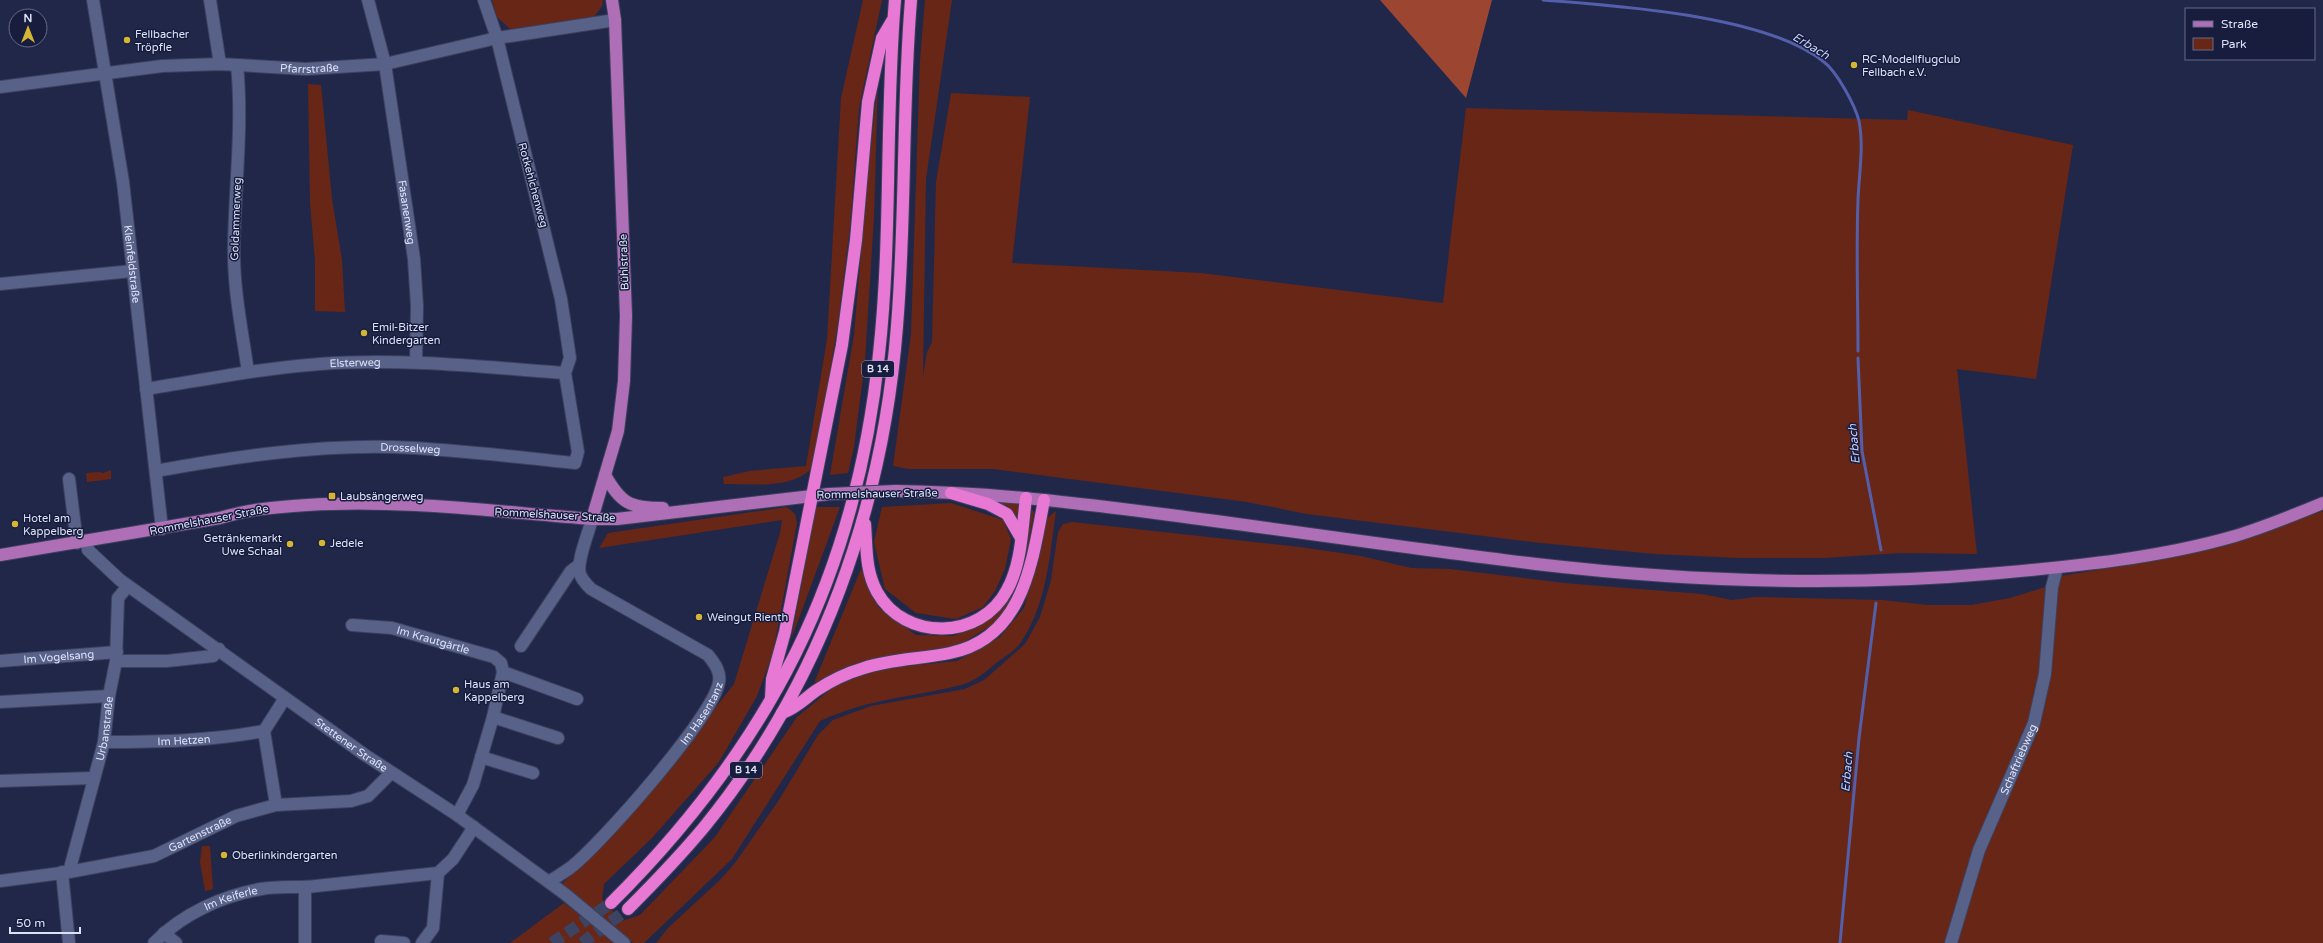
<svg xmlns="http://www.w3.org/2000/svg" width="2323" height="943" font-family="'Varela Round',sans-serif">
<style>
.green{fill:#682616}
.forest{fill:#9c4632}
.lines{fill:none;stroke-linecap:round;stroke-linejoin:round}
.stream{stroke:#535fab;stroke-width:3}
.highway-tunnel{stroke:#3d4363;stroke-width:12;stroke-dasharray:12 6;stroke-linecap:butt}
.minor-casing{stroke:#3d415e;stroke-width:14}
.major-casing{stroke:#3d415e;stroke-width:14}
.highway-casing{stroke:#3d415e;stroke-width:14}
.minor{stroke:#586188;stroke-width:12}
.major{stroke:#ae6fb6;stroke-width:12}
.highway{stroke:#e779d4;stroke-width:12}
.major-bridge-casing{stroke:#3d415e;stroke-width:14;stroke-linecap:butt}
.major-bridge{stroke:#ae6fb6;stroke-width:12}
.poi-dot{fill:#d5b534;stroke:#181d3e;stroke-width:1.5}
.labels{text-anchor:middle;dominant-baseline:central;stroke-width:3;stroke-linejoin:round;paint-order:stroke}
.shield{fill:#181d3e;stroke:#a0a6c0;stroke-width:1}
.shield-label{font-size:10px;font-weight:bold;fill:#dbe1f7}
.poi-label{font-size:11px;fill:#dbe1f7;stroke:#181d3e;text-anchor:start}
.street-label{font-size:11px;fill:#dbe1f7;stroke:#181d3e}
.water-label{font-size:12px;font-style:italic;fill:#c2ccf6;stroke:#181d3e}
</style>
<rect width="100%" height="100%" fill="#212749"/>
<g class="green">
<polygon points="492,0 603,0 602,6 594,17 510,29 497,17"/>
<path d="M863 0H882L859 108 850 227 838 323 823 413 810 470C790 489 750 484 724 484L723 477 749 471 806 466 827 339 841 98Z"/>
<polygon points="925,0 952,0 926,179 923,376 927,352 932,342 936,182 951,93 1030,97 1012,263 1201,273 1443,303 1466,108 1907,120 1908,110 2073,145 2036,379 1957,369 1977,554 1901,553 1825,558 1738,558 1654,554 1541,543 1307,514 1247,502 993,469 908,469 893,466 911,334 920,60"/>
<polygon points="878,80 874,217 865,361 854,447 848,473 830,475 854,335 866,194"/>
<polygon points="308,84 321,85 332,199 342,260 345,312 315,311 315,261 310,203"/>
<polygon points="111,470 111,479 87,482 86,473 99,472 103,473"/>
<polygon points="996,501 1020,504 1017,520"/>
<polygon points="951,503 1003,520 1011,539 1005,569 995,591 983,607 956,619 916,613 885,589 874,542 882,507"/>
<path d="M787 507 795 514 797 523 773 653 757 696 719 762 652 838 604 884 602 899 622 921 640 915 715 837 797 717 836 685 879 669 957 661 1000 637 1024 608 1047 518 1056 511C1050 554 1047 604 1021 642 1016 650 1004 657 996 663 986 672 974 682 961 685 910 698 870 698 820 721L732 859 644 943H633L561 885 639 805 734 684 780 533 782 520 599 548 608 533Z"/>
<polygon points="816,507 840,507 791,640"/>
<polygon points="1032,509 1034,513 1024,568 1012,600 995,623 959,645 868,660 814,683 861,569 879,608 916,635 954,636 993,616 1001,608"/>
<polygon points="2323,511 2323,943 1955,943 1982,853 2036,725 2056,587 2060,576 2154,561 2235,542"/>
<polygon points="1072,522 1300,547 1361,556 1411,568 1450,569 1564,583 1702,594 1732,600 1756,597 1882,600 1928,605 1971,605 2010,598 2049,586 2040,674 2031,722 1947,943 656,943 668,928 720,880 735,863 779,800 818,735 833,720 871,706 965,689 984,680 1025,644 1040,617 1051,580 1058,532 1063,524"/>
<polygon points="202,846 210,846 213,889 205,891 200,862"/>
<polygon points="564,903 615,943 510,943"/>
</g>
<polygon class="forest" points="1380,0 1492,0 1466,98"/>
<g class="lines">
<g class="stream">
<path d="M1543 0C1618 6 1766 15 1824 62 1837 72 1855 105 1859 121 1864 147 1859 174 1858 200 1856 250 1858 301 1858 351"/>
<polyline points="1858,358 1862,451 1881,550"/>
<polyline points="1840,943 1859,738 1876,603"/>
</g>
<g class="highway-tunnel">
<polyline points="552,943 611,903"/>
<polyline points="582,943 628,909"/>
</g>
<g class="minor-casing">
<g id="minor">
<path id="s1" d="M93 0 123 182 162 529"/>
<polyline points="210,0 220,64"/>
<path id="s2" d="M368 0 385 64 414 259 417 306 416 362"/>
<path d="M237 65C243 125 235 185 234 245 233 288 242 330 248 372"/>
<path id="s3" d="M0 87 162 66 220 64 306 69 385 64 497 38 615 20"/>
<polyline points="0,284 132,271"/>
<path id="s4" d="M146 389C204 380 262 368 320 364 402 358 484 367 565 373"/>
<path id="s5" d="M156 471C233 457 314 445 393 447 454 449 514 457 575 463L578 452 565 373 570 358 561 299 497 38 484 0"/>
<polyline points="69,479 77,543"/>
<path id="s6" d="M87 541 88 550 120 580 365 755 457 815 565 894 624 943"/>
<path id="s7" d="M352 625 392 628 494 657 501 663 503 672 493 717 473 785 457 815"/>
<polyline points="521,646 571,571 579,565"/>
<path id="s8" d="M0 661 117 652"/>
<polyline points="116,661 167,661 213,656 219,649"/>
<polyline points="503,672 577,699"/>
<polyline points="0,702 109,696"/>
<polyline points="493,717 558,738"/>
<polyline points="264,731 276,805"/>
<path id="s9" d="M104 742C158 742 211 741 264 731L285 698"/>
<polyline points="481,757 533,773"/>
<polyline points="0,781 93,778"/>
<polyline points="62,872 69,943"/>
<path id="s10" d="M69 872 104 742 109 696 116 661 118 598 128 586"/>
<path id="s11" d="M0 881 69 872 154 856 236 816 276 805 351 801 368 796 391 773"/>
<path id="s12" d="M549 882C556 877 563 873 570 868 600 845 714 716 719 682 721 671 714 663 708 655L591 589C587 585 582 580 580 574 576 562 589 532 592 519"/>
<polyline points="164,933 176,943"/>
<polyline points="381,941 404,943"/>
<path id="s13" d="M154 943C182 914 222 896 261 889 279 886 298 888 316 886 357 882 397 877 438 873L453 859 474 827"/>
<polyline points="305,943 305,887"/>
<polyline points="422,943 433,928 438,873"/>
<path id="s14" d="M1951 943 1979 850 2034 723 2045 674 2052 587 2057 568"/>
</g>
</g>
<g class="major-casing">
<g id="major">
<path d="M605 475C621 503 629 508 663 508"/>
<path d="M896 491C988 492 1079 503 1170 515 1292 531 1414 549 1536 564 1690 582 1845 587 1999 573 2077 566 2159 558 2235 536 2265 527 2294 515 2323 503"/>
<polyline points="592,519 618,431 624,381 626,316 615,20 612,0"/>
<path d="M0 555 220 518C249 509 277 507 307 505 402 499 498 512 592 519H617L829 494"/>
</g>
</g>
<g class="highway-casing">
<g id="highway">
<polyline points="951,493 988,504 1007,514 1021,538"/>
<path d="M865 524C867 548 865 570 877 592 905 642 981 640 1007 590 1022 563 1022 528 1026 498"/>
<polyline points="771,698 772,679 785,632 842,345 856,240 868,102 882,38 892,21"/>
<path d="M782 713C797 708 805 698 817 690 832 680 847 673 864 668 891 659 922 659 950 653 1024 638 1032 562 1044 500"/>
<path d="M611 903C769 746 856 577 879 354 892 236 885 118 895 0"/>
<path d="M628 909C655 882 681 855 705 826 821 683 883 508 897 326 906 218 902 108 911 0"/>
</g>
</g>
<use href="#minor" class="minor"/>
<use href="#major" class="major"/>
<use href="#highway" class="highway"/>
<g class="major-bridge-casing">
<polyline id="major-bridge" points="829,494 896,491"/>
</g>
<use href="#major-bridge" class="major-bridge"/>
</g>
<g class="poi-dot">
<circle cx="127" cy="40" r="4"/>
<circle cx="1854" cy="65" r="4"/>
<circle cx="364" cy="333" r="4"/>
<rect x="328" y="492" width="8" height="8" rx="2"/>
<circle cx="15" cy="524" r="4"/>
<circle cx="322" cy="543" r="4"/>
<circle cx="290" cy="544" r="4"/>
<circle cx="699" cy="617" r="4"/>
<circle cx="456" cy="690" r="4"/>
<circle cx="224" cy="855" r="4"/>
</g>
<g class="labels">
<g class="shield">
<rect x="862" y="361" width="32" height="16" rx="3"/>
<rect x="730" y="762" width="32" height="16" rx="3"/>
</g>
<g class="shield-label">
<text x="878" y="369">B 14</text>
<text x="746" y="770">B 14</text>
</g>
<g class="poi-label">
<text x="135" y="34">Fellbacher<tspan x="135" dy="13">Tröpfle</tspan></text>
<text x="1862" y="59">RC-Modellflugclub<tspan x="1862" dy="13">Fellbach e.V.</tspan></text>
<text x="372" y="327">Emil-Bitzer<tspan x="372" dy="13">Kindergarten</tspan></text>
<text x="340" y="496">Laubsängerweg</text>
<text x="23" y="518">Hotel am<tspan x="23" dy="13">Kappelberg</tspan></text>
<text x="282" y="538" text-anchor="end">Getränkemarkt<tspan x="282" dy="13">Uwe Schaal</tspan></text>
<text x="330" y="543">Jedele</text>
<text x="707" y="617">Weingut Rienth</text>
<text x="464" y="684">Haus am<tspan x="464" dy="13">Kappelberg</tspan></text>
<text x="232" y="855">Oberlinkindergarten</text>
</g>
<g class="street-label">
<text stroke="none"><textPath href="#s3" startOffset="311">Pfarrstraße</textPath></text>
<text transform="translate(533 185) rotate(75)">Rotkehlchenweg</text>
<text stroke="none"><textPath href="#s2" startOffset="216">Fasanenweg</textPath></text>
<text transform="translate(236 219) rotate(-88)">Goldammerweg</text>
<text transform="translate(624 262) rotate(-92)">Bühlstraße</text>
<text stroke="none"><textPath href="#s1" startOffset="267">Kleinfeldstraße</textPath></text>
<text stroke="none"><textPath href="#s4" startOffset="211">Elsterweg</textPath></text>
<text stroke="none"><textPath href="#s5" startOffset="256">Drosselweg</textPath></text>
<text transform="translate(877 494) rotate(-1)">Rommelshauser Straße</text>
<text transform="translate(555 515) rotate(3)">Rommelshauser Straße</text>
<text transform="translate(209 520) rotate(-11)">Rommelshauser Straße</text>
<text stroke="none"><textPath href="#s7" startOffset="83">Im Krautgärtle</textPath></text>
<text stroke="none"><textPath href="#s8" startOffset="59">Im Vogelsang</textPath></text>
<text stroke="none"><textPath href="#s12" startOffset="229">Im Hasentanz</textPath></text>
<text stroke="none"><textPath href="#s10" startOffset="148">Urbanstraße</textPath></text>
<text stroke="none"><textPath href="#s9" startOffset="80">Im Hetzen</textPath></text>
<text stroke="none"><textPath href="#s6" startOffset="337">Stettener Straße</textPath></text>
<text stroke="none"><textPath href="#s14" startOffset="196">Schaftriebweg</textPath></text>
<text stroke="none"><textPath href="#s11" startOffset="207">Gartenstraße</textPath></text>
<text stroke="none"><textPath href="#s13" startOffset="90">Im Keiferle</textPath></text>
</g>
<g class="water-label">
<text transform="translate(1811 46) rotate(31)">Erbach</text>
<text transform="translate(1854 444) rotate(-95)">Erbach</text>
<text transform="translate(1847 772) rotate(-85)">Erbach</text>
</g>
</g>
<rect x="2185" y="8" width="130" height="52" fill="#181d3e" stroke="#666b88"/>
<rect x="2193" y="21" width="20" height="6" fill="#ae6fb6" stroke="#666b88"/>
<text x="2221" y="28" font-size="12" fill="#dbe1f7">Straße</text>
<rect x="2193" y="38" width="20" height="12" fill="#682616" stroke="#666b88"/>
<text x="2221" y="48" font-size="12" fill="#dbe1f7">Park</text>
<g transform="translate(28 28)"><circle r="19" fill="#181d3e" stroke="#666b88"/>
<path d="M0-3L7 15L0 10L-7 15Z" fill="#d5b534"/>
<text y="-6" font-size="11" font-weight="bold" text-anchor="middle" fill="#dbe1f7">N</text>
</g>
<path d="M10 927v6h70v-6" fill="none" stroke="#dbe1f7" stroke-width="2"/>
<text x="16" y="927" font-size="12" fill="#dbe1f7" stroke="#181d3e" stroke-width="3" paint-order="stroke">50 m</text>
</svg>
